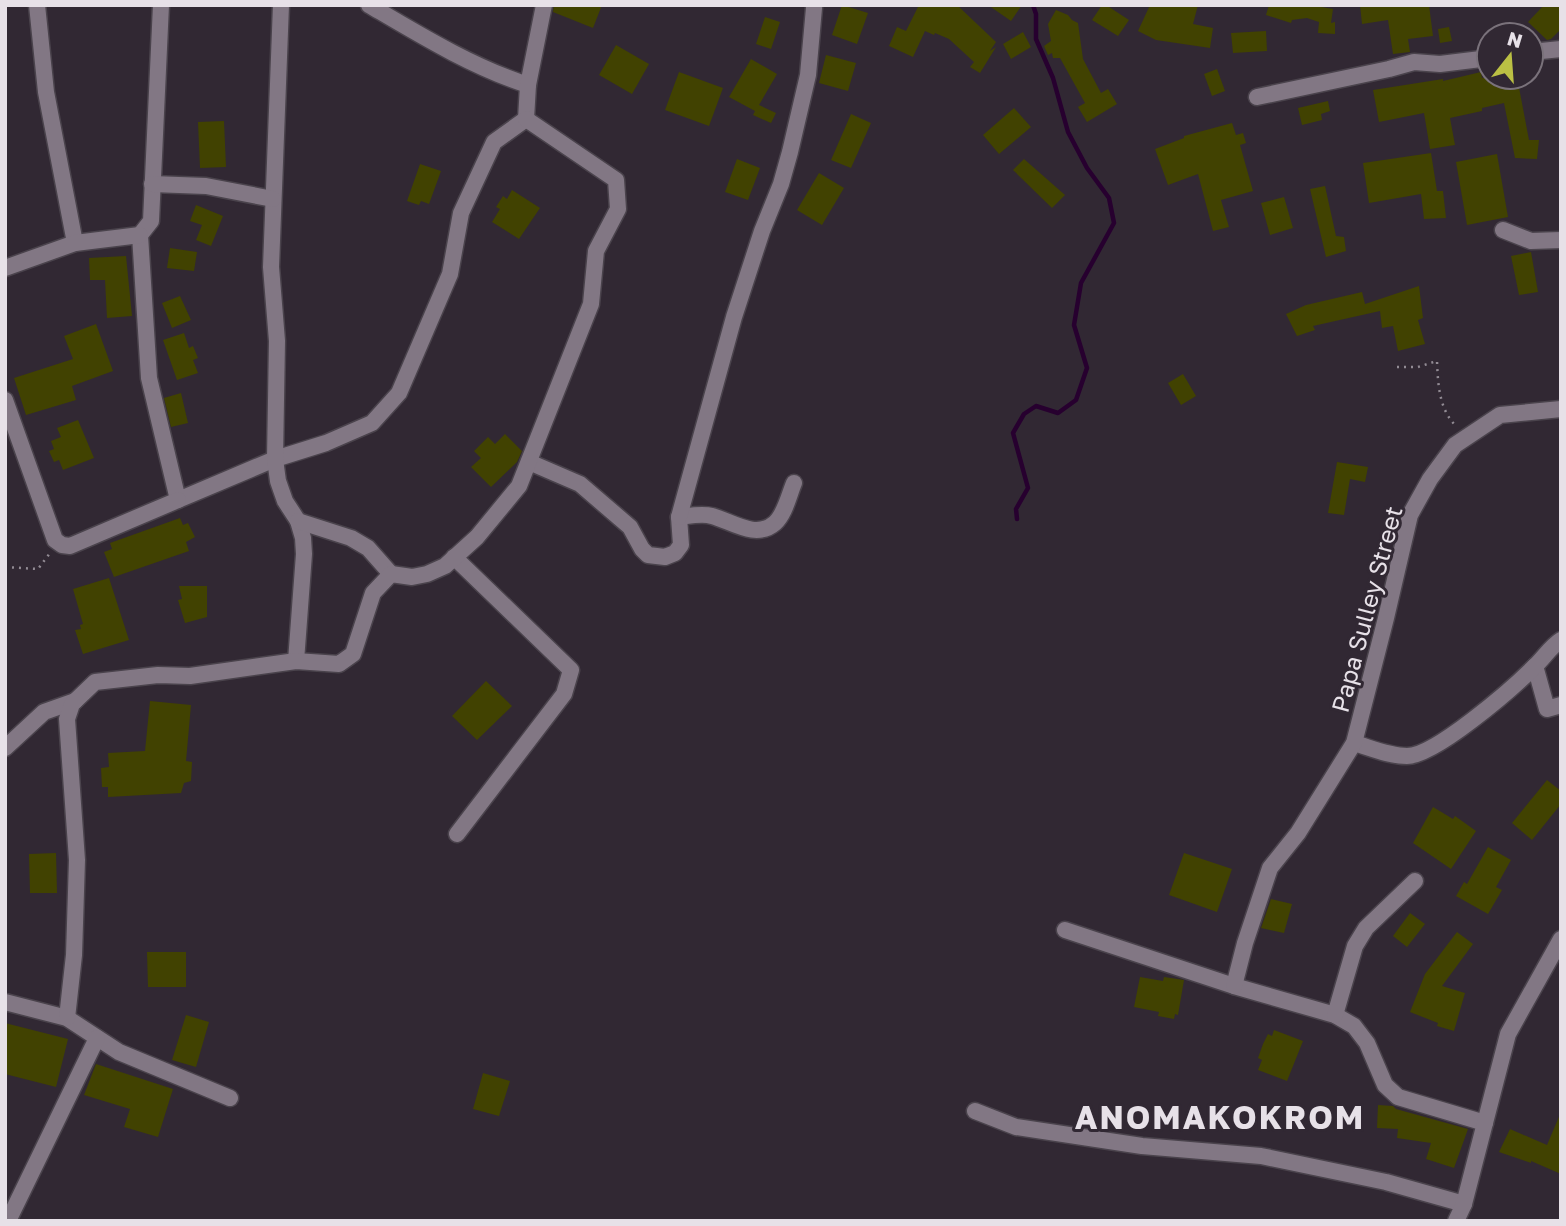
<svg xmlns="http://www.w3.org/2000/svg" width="1566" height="1226" font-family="'Golos Text',sans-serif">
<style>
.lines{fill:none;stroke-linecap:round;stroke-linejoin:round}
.stream{stroke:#27002f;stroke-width:4.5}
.building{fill:#414201}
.street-casing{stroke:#4a434c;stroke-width:19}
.path{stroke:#928b94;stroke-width:2.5;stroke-dasharray:2 5;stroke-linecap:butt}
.street{stroke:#827784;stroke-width:16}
.labels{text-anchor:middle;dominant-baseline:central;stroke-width:6;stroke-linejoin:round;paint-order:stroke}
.street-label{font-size:24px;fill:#e7e1e8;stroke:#312833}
.district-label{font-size:32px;font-weight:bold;letter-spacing:2px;fill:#e7e1e8;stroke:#312833}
</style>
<rect width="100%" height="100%" fill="#312833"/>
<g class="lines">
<polyline class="stream" points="1017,519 1016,509 1028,488 1013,433 1024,414 1036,406 1058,413 1076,400 1087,368 1074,325 1081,283 1114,223 1109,198 1087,168 1068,132 1053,78 1036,39 1036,14 1033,5"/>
</g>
<g class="building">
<polygon points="554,5 602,5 593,28 553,12"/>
<polygon points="842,5 868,13 857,44 832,35"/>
<polygon points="919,5 957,5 996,42 990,51 996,47 980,73 970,67 974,62 949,39 935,33 934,35 925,31 913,57 889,46 897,27 906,31"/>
<polygon points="988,5 1022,5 1011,21"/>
<polygon points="1102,5 1106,5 1129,20 1118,36 1092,20"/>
<polygon points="1150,5 1198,5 1193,24 1213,28 1210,48 1156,40 1138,31"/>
<polygon points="1269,5 1310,5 1333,9 1331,23 1335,22 1335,34 1318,33 1319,22 1307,18 1292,20 1291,23 1266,15"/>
<polygon points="1360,5 1429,5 1433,36 1408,39 1410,52 1393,54 1388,20 1362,24"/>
<polygon points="1544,5 1561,5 1561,29 1551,39 1547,40 1528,22"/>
<polygon points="1056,10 1068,15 1072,20 1078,23 1083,59 1101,93 1108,89 1117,104 1087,122 1078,107 1085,103 1060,58 1053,58 1052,53 1048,55 1044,46 1051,41 1048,24"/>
<polygon points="765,17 780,22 771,49 756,44"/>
<polygon points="1449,27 1452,41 1440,43 1438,29"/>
<polygon points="1266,31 1267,51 1233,53 1231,33"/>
<polygon points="1023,32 1031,47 1011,59 1003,44"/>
<polygon points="616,45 649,64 632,94 599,75"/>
<polygon points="826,55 856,63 848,91 819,83"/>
<polygon points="751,59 777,74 759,105 776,113 771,123 753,115 755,111 729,97"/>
<polygon points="1217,69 1225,91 1212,96 1204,74"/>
<polygon points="679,72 723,88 709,126 665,110"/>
<polygon points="1481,72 1482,78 1517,77 1529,140 1539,140 1537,159 1515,158 1504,103 1482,108 1482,111 1450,118 1455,145 1430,149 1424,113 1379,122 1373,90 1443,79 1443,81"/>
<polygon points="1328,101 1330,111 1321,114 1322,120 1302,125 1298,108"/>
<polygon points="1014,108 1031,127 999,154 983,135"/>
<polygon points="851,114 871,123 851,168 831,160"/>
<polygon points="224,121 226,167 200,168 198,122"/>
<polygon points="1232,123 1236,135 1243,133 1246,143 1240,145 1253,191 1221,200 1229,227 1213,231 1198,174 1168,185 1155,149 1184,138 1184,136"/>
<polygon points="1431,153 1437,191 1443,191 1446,218 1424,219 1421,194 1369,203 1363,163"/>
<polygon points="1497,154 1508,217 1467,225 1456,162"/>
<polygon points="737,159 760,168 748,200 725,192"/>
<polygon points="1024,159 1065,195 1052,208 1013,170"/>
<polygon points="420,164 441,171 429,204 421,201 419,205 407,201"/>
<polygon points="819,173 844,188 822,225 797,210"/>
<polygon points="1325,186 1336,236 1344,237 1346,251 1326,257 1310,189"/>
<polygon points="512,190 540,208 519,239 492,222 500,209 496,207 503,196 507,199"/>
<polygon points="1284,197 1293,228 1270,235 1261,203"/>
<polygon points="196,205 223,216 211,246 196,240 202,225 190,221"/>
<polygon points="170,248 197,252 194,271 167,268"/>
<polygon points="1531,252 1538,292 1519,295 1511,256"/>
<polygon points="126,256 132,316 107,318 105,280 90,280 89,258"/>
<polygon points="1419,286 1423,318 1418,320 1425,344 1398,351 1393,326 1382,328 1380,311 1313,326 1315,330 1297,336 1286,314 1306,305 1362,292 1365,304"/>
<polygon points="180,296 191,320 172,328 162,303"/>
<polygon points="96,324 113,371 72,386 76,400 26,415 14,378 73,359 64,336"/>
<polygon points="184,333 189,348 193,346 198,358 193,360 198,373 177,380 163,340"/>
<polygon points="1183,374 1196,396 1181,405 1168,383"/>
<polygon points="181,393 188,423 171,427 164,398"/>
<polygon points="78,420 94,458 63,470 59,460 54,462 49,451 54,449 51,441 61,437 57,428"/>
<polygon points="505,434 522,451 517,462 491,487 471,467 481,458 474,451 488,437 495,444"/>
<polygon points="1337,462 1368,467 1365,482 1350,479 1344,515 1328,513"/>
<polygon points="180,518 183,525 188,523 195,537 186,542 189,551 114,577 104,552 112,549 110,543"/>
<polygon points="109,578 129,640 83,654 75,630 81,629 80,625 83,624 73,589"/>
<polygon points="179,586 207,586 207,617 185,623 178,600 182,599"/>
<polygon points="486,681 512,706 477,740 452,716"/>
<polygon points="150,701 191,705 186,761 192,762 191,781 184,783 181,793 108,797 108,787 102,787 101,768 109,767 108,753 145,751"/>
<polygon points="1547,780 1561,791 1561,804 1532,840 1512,823"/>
<polygon points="1433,807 1453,819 1455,816 1476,831 1451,869 1413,843"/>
<polygon points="1488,847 1511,860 1496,887 1502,890 1488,914 1456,896 1464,882 1467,884"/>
<polygon points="56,853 57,893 30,893 29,854"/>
<polygon points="1184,853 1232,869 1217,912 1169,895"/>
<polygon points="1271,899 1292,904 1284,933 1261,928"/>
<polygon points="1410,913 1425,924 1407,947 1393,936"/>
<polygon points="1457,932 1473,944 1442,986 1465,993 1454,1031 1437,1026 1438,1023 1410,1012 1425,974"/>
<polygon points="147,952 186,952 186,987 148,987"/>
<polygon points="1140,977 1163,981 1164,977 1184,980 1178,1015 1175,1014 1174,1019 1158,1016 1159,1012 1134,1007"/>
<polygon points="186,1015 209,1022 196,1067 172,1060"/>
<polygon points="5,1023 68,1039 56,1087 5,1074"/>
<polygon points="1274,1030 1303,1041 1287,1081 1258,1070 1262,1060 1258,1058 1263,1044 1268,1034 1272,1036"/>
<polygon points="96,1064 173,1089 158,1137 124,1127 130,1109 84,1095"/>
<polygon points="483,1073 510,1081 499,1116 473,1109"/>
<polygon points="1378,1105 1393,1106 1396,1109 1468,1129 1454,1168 1426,1159 1431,1143 1397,1138 1398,1129 1377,1128"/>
<polygon points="1561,1112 1561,1174 1531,1161 1531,1163 1499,1152 1510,1129 1547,1145"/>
</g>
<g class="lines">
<g class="street-casing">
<g id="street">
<polyline points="37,5 46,92 75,243"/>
<polyline points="161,5 151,221 140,235 149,378 178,500 275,459 326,443 372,423 399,393 450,274 461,213 494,142 526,119"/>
<polyline points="281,5 271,267 277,341 275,459 278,481 285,501 298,521 303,538 304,554 296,661"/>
<path d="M369 5C420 35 472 67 528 85"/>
<polyline points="1531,52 1561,49"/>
<polyline points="1257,97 1389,69 1414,62 1440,64 1489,58"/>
<polyline points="526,119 528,85 544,5"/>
<polyline points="152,184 206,186 273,199"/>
<polyline points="1503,230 1531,241 1561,240"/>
<polyline points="5,268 75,243 140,235"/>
<polyline points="5,400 55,540 62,545 70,546 178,500"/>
<path d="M529 462 580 484 630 527 642 549 648 555 665 557 675 553 681 545 679 517C689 516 702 513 712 516 731 521 756 540 775 523 785 514 789 495 794 483"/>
<polyline points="679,517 734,317 762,231 781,184 790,152 808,75 814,8"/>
<polyline points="298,521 351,538 368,548 391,574"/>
<polyline points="454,557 571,670 564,694 457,834"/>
<polyline points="1535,666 1547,709 1561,705"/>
<path d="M1354 743C1371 748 1389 756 1407 756 1435 756 1512 689 1534 667 1543 659 1550 647 1561 640"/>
<polyline points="5,748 44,712 75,701"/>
<polyline points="1065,930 1234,986 1335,1015 1354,1026 1367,1043 1385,1085 1398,1097 1485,1123"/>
<polyline points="1234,986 1245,943 1270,868 1298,833 1354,743 1386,618 1410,515 1430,479 1455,445 1500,415 1561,409"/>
<polyline points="5,1002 67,1018 119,1052 230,1098"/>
<polyline points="1335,1015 1355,946 1366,928 1415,881"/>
<polyline points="67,1018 74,955 77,860 67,719 72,704 95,682 158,675 190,676 296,661 339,664 353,654 373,593 391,574 412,577 427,574 445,566 477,537 519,486 591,304 596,251 618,209 616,180 526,119"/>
<polyline points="975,1111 1016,1127 1142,1146 1261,1156 1386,1182 1464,1204"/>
<polyline points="8,1221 97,1038"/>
<polyline points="1456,1221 1464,1204 1508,1034 1561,939"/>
</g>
</g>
<g class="path">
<path d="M1397 367H1418L1437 361C1438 385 1439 410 1457 427"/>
<polyline points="5,567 38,569 50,553"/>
</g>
<use href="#street" class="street"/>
</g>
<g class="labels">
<g class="street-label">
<text transform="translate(1366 609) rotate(-75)">Papa Sulley Street</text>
</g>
<g class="district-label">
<text x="1220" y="1117">ANOMAKOKROM</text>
</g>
</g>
<rect width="1566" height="1226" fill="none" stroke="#e7e1e8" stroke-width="14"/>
<g transform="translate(1510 56) rotate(17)"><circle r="33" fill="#312833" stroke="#7a727b" stroke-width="2"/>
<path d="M0-5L12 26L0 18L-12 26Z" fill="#bbc044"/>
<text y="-10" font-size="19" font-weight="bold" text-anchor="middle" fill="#e7e1e8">N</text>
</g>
</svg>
